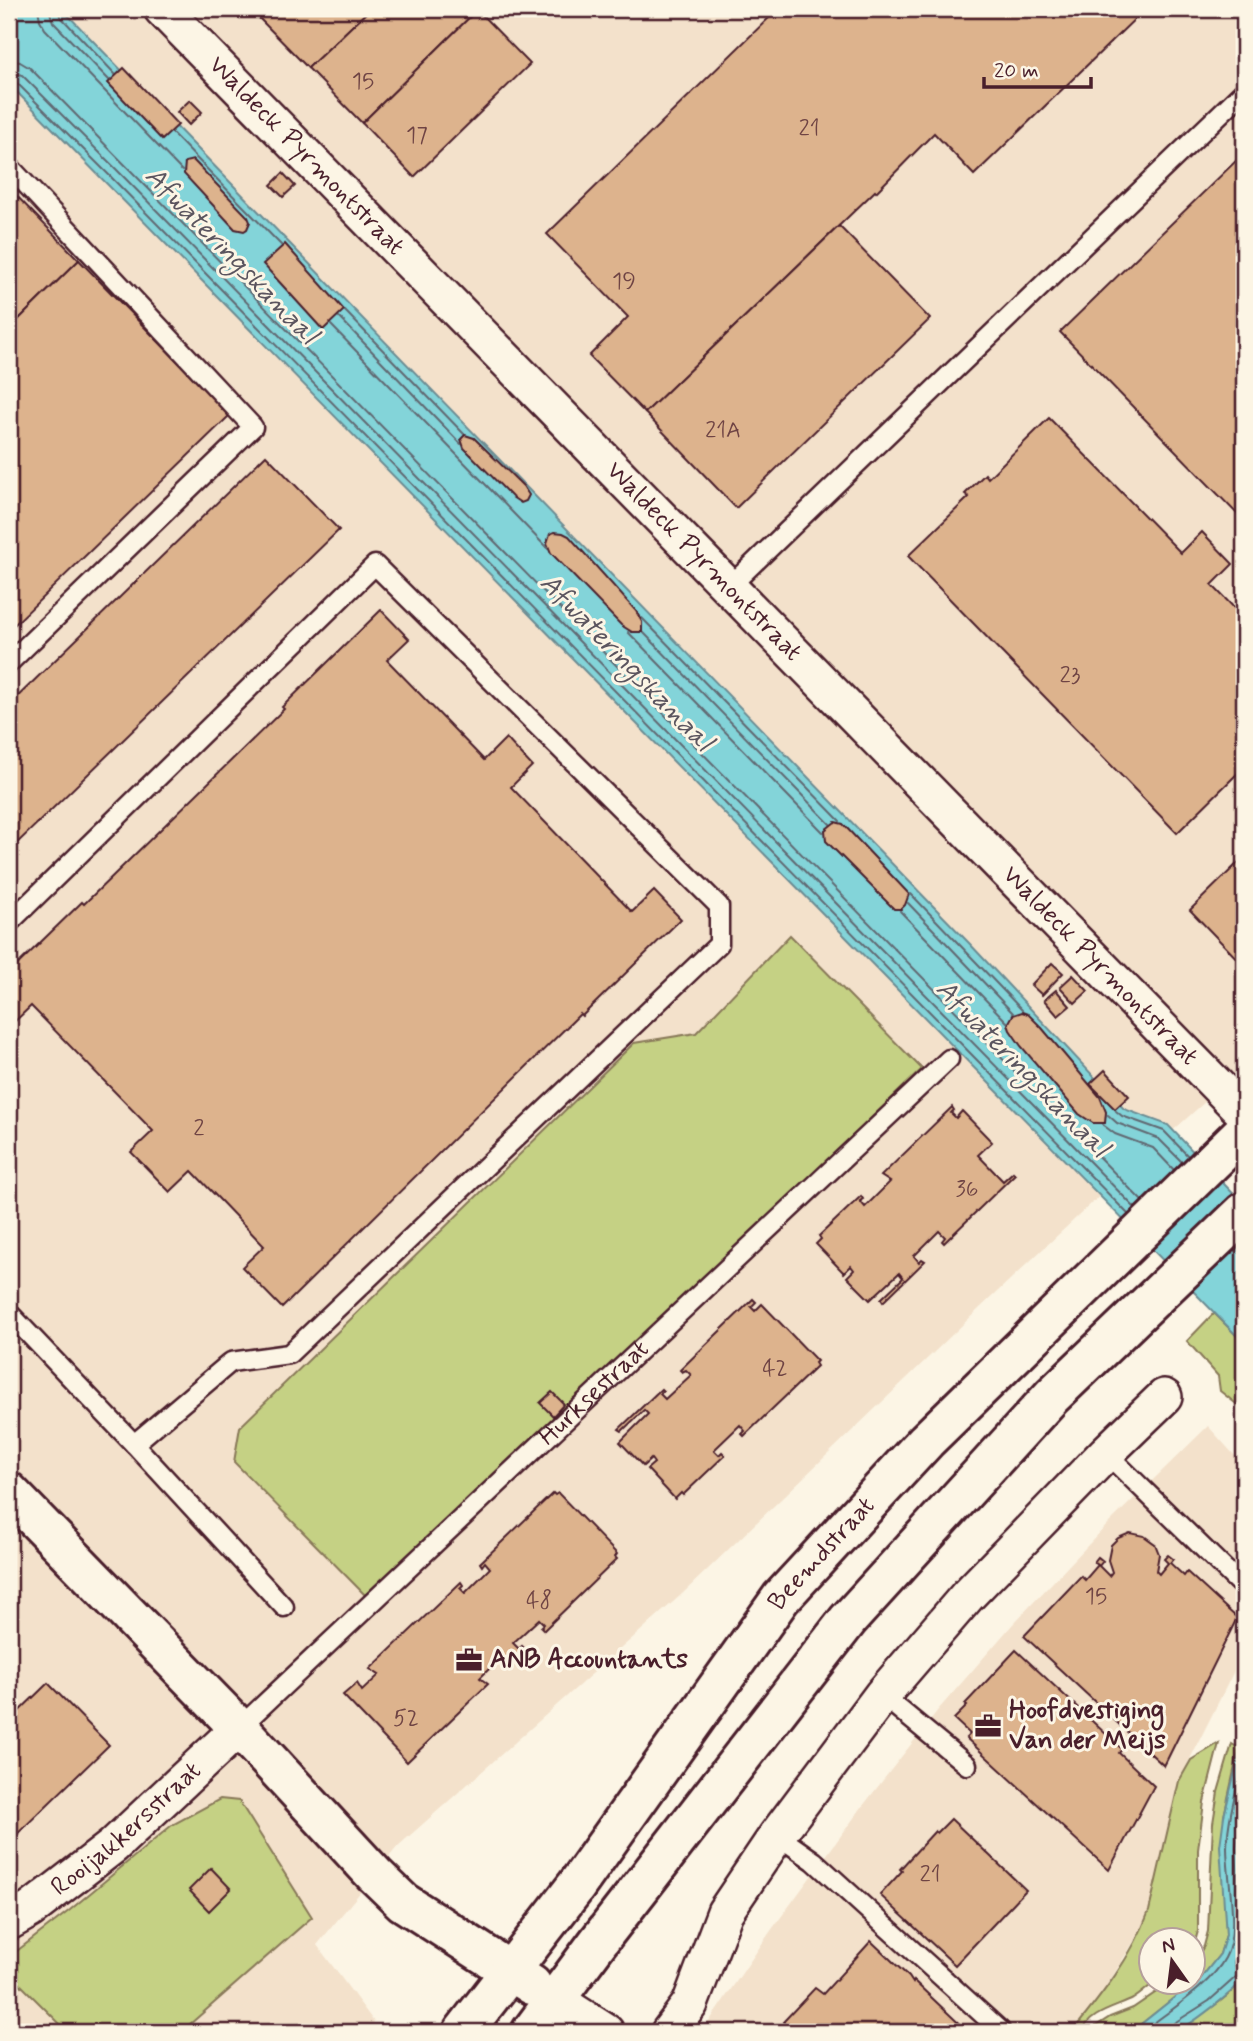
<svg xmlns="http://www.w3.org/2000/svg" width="1253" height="2041" font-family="Mynerve,sans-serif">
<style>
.built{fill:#f3e1cb}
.green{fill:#c5d184;stroke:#887858;stroke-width:2}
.water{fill:#83d4d9;stroke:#6c8c93;stroke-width:2}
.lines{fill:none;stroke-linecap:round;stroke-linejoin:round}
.shore{stroke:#616771;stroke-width:2}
.building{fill:#ddb38d;stroke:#4a1f2b;stroke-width:2}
.lane-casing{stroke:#4a1f2b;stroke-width:23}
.street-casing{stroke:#4a1f2b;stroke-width:40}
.secondary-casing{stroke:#4a1f2b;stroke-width:44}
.lane{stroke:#fcf5e5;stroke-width:18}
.street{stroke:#fcf5e5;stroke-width:35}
.secondary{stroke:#fcf5e5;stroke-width:38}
.labels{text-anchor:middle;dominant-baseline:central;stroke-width:6;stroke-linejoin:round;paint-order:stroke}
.number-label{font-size:23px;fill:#6f4444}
.street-label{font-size:26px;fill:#4a1f2b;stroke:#fcf5e5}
.poi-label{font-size:26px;font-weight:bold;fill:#4a1f2b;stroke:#fcf5e5;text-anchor:start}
.water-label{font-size:28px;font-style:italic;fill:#5b555f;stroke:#fcf5e5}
</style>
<rect width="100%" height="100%" fill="#fcf5e5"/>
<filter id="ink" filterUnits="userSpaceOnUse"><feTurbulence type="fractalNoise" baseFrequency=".0143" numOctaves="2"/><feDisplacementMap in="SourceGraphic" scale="14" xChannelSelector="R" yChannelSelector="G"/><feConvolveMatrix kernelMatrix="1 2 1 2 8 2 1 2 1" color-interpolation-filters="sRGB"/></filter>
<g filter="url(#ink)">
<g class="built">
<polygon points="9,9 1244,9 1244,1067 1092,1203 981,1307 681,1595 398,1846 317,1945 374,2022 368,2032 9,2032"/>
<polygon points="1208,1426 1244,1466 1244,1651 1179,1781 1149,1911 1143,1926 1102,1994 1072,2032 702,2032 770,1932 862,1807 938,1710 1012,1625 1110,1522"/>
</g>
<g class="green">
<polygon points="790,935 922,1069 370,1600 234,1462 240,1427 634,1043 696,1033"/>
<polygon points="1214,1313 1244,1343 1244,1410 1220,1391 1218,1376 1187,1341"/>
<path d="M1219 1743 1204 1802 1198 1850V1931L1194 1945V1940H1152V1982H1155C1148 1987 1141 1994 1133 1999 1118 2007 1087 2013 1083 2032H1072C1102 1995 1132 1957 1149 1911L1179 1781 1191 1760Z"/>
<polygon points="1232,1744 1239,1748 1224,1816 1226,1935 1220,1954 1201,1978 1185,1989 1131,2032 1093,2032 1096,2026 1110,2017 1133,2008 1171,1982 1194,1982 1194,1962 1204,1946 1208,1931 1213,1823 1218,1792"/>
<polygon points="220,1799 239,1801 312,1917 181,2032 68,2032 9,1973 9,1957 70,1910 172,1825"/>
<path d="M1244 1978V2032H1174C1198 2016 1227 2001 1244 1978Z"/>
</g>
<g class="water">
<polygon points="9,9 62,9 969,943 1124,1109 1168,1125 1244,1205 1244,1343 9,84"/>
<path d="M1244 1735V1978C1235 1991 1190 2026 1175 2032 1163 2036 1143 2032 1131 2032L1185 1989 1201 1978 1220 1954 1226 1935 1220 1846 1224 1816Z"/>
</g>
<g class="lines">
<g class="shore">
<polyline points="38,9 40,20 45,29 182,171"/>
<polyline points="49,9 53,22 109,80"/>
<polyline points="58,9 60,16 115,74"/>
<polyline points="9,60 20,62 30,68 1142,1201"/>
<polyline points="9,71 22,75 116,169 1135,1208"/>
<polyline points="9,80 16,82 109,175 1128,1214"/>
<polyline points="172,133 281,245"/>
<polyline points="345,311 464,434"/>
<polyline points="339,317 461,444"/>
<polyline points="331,325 547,548"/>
<polyline points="642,618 840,821"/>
<polyline points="628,632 823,832"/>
<polyline points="644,633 830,824"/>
<polyline points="911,894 1022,1010"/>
<polyline points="908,903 1013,1013"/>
<polyline points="900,911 1007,1022"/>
<polyline points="1116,1111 1122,1116 1164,1131 1188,1156"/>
<polyline points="1108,1115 1117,1123 1159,1139 1182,1162"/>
<polyline points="1103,1125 1115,1134 1153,1148 1174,1170"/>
<polyline points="1244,1797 1236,1847 1241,1935 1234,1963 1236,1966 1244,1966"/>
<path d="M1142 2032C1167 2012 1211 1985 1225 1958 1240 1932 1227 1879 1227 1847 1228 1817 1237 1787 1244 1758"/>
<polyline points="1171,2032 1174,2023 1209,2001 1237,1976 1244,1974"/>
</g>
</g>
<g class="building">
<polygon points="261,9 370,9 308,68 255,14"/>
<polygon points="370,9 477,10 362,123 308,68"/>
<polygon points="778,9 1145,9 974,175 934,133 876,192 875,191 645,413 589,356 628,317 547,234"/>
<polygon points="477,10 530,64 414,177 362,123"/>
<polygon points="124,68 178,125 162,140 108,83"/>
<polygon points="190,100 202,112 189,125 177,112"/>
<polygon points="1244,153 1244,521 1060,332"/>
<polygon points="193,160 248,217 250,222 247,229 244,231 235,229 184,174 185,162"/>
<polygon points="283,173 295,186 283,197 271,185"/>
<polygon points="9,188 79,260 9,329"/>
<polygon points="839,226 930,319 736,508 645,413"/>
<polygon points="285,244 344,310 323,330 263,264"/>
<polygon points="79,260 230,415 9,630 9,329"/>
<polygon points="1049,418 1181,553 1202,532 1233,564 1212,585 1244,618 1244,767 1177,833 908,556 969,497 965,494 985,474 988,478"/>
<polygon points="465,435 474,438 523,486 529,495 526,501 521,503 512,497 464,448 461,439"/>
<polygon points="266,455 339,530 9,851 9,705"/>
<polygon points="554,532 563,533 569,536 636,611 642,622 642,632 632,632 621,625 551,553 547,543 550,534"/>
<polygon points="381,610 409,639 387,660 484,760 506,738 532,766 511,787 632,912 654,891 681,919 582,1016 580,1014 282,1308 242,1267 264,1246 192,1171 170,1192 131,1152 153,1131 31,1006 9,1027 9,973 82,902 84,904 284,709 282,707"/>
<polygon points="835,822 843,824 909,894 905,905 901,909 894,909 826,841 825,830"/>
<polygon points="1244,857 1244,966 1190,910"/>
<polygon points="1052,963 1063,973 1042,995 1031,985"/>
<polygon points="1073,975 1088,991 1075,1003 1060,987"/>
<polygon points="1056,990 1070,1006 1058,1016 1044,1000"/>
<polygon points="1022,1012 1028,1014 1042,1028 1100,1097 1106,1112 1105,1123 1093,1123 1079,1114 1021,1046 1010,1030 1008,1024 1013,1015"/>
<polygon points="1105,1070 1129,1096 1115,1109 1090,1084"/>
<polygon points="952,1107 954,1110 951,1113 956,1118 962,1111 992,1142 978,1155 1003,1181 1013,1172 1015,1174 944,1243 942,1241 945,1237 939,1231 914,1256 919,1262 922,1259 925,1261 883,1302 881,1299 903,1278 899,1273 870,1300 847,1277 854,1270 851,1266 844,1273 816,1244 821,1239 819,1236 861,1196 863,1199 860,1201 865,1207 890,1182 881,1176"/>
<polygon points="753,1299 756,1302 751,1307 755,1311 762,1304 817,1361 815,1363 817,1366 744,1436 742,1434 745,1431 740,1425 714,1450 719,1455 722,1452 725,1455 683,1495 681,1493 675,1499 647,1469 654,1463 651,1459 643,1466 620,1442 648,1414 644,1410 622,1431 619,1429 661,1389 663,1391 660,1394 665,1399 691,1375 686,1370 682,1372 680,1370"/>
<polygon points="552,1392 564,1404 553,1416 540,1403"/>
<polygon points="553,1493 555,1495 558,1493 617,1554 615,1557 617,1559 544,1630 541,1627 544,1624 539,1619 513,1643 519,1649 522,1646 525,1649 504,1669 498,1660 480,1678 488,1684 407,1762 343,1695 357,1683 362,1691 379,1675 370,1669 461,1582 463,1585 460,1588 465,1593 490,1568 485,1562 482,1566 480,1563"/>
<polygon points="1130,1533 1144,1536 1155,1544 1159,1554 1156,1571 1159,1574 1168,1563 1164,1559 1168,1555 1173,1559 1170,1563 1184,1576 1187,1572 1237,1618 1164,1766 1024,1636 1081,1576 1085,1580 1098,1565 1094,1562 1098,1557 1103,1561 1099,1566 1109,1576 1112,1572 1108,1560 1111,1545 1118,1538"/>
<polygon points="1016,1650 1122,1749 1119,1753 1154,1786 1109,1870 966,1738 970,1734 954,1719 967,1706 965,1704"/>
<polygon points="48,1683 109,1745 9,1842 9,1715 12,1718"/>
<polygon points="951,1819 1026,1890 955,1965 880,1895 902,1871 900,1869 935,1831 937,1833"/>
<polygon points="211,1868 231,1889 209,1911 189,1890"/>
<polygon points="871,1941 909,1977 913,1983 914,1981 968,2032 787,2032 790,2029 783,2022 815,1988 823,1994"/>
</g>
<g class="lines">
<g class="lane-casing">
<g id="lane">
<polyline points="9,166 253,427 9,663"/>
<polyline points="729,587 1244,91"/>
<polyline points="9,923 375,565 719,906 719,944 289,1354 231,1362 134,1444 9,1313"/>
<polyline points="134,1444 284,1607"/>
<polyline points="1106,1453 1244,1588"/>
<polyline points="882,1695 967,1765"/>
<path id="s1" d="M239 1728 949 1059"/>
<polyline points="777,1835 814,1861 1000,2030"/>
</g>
</g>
<g class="street-casing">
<g id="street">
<path id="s2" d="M162 9 1244 1113"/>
<path id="s3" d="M9 1922 30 1910 113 1846 239 1728"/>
<polyline points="556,2000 606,2032"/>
<polyline points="669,2032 690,2004 725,1912 777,1835 882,1695 968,1595 1106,1453 1164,1397"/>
</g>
</g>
<g class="secondary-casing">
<g id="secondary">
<polyline points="9,1492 239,1728 375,1875 403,1902 532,1985"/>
<path id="s4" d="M463 2032 577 1885 781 1598 926 1441 1244 1131"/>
<polyline points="531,2032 598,1942 848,1620 1052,1396 1244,1212"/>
</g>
</g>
<use href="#lane" class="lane"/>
<use href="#street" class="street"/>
<use href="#secondary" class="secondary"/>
</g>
</g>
<defs>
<g id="office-bare" transform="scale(2.1)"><path d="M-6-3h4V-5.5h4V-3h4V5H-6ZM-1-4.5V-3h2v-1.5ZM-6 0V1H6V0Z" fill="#4a1f2b" stroke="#fcf5e5" stroke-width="2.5" paint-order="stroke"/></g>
</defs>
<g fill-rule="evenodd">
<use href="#office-bare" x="469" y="1660"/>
<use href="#office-bare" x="988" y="1726"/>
</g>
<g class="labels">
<g class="number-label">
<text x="363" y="82">15</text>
<text x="809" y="129">21</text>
<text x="417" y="136">17</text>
<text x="624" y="282">19</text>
<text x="723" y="431">21A</text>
<text x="1070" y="676">23</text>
<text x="199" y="1129">2</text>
<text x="967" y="1190">36</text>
<text x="775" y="1369">42</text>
<text x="1096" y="1597">15</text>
<text x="539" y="1601">48</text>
<text x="406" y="1719">52</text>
<text x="930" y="1875">21</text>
</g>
<g class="street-label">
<text stroke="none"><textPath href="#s2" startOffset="206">Waldeck Pyrmontstraat</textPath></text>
<text stroke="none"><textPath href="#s2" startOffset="774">Waldeck Pyrmontstraat</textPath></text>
<text stroke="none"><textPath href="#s2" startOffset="1340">Waldeck Pyrmontstraat</textPath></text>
<text stroke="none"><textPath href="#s1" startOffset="488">Hurksestraat</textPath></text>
<text stroke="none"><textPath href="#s4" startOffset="598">Beemdstraat</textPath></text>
<text stroke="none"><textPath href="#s3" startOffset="150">Rooijakkersstraat</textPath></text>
</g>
<g class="poi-label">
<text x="490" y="1660">ANB Accountants</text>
<text x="1009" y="1711">Hoofdvestiging<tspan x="1009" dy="30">Van der Meijs</tspan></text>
</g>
<g class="water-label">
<text transform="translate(231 256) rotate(46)">Afwateringskanaal</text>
<text transform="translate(626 663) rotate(46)">Afwateringskanaal</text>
<text transform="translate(1022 1069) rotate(46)">Afwateringskanaal</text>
</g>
</g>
<rect width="1253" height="2041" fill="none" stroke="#fcf5e5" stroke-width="35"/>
<rect x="18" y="18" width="1218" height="2006" fill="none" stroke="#4a1f2b" stroke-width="2.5" filter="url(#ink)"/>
<g transform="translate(1172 1961) rotate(346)"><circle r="33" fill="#fcf5e5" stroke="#b59f9b" stroke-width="2"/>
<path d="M0-5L12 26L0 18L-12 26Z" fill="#4a1f2b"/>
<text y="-10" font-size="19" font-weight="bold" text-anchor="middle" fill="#4a1f2b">N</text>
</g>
<path d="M984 77v10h107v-10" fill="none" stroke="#4a1f2b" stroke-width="3.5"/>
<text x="994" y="77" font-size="21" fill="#4a1f2b" stroke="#fcf5e5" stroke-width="5" paint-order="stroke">20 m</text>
</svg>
